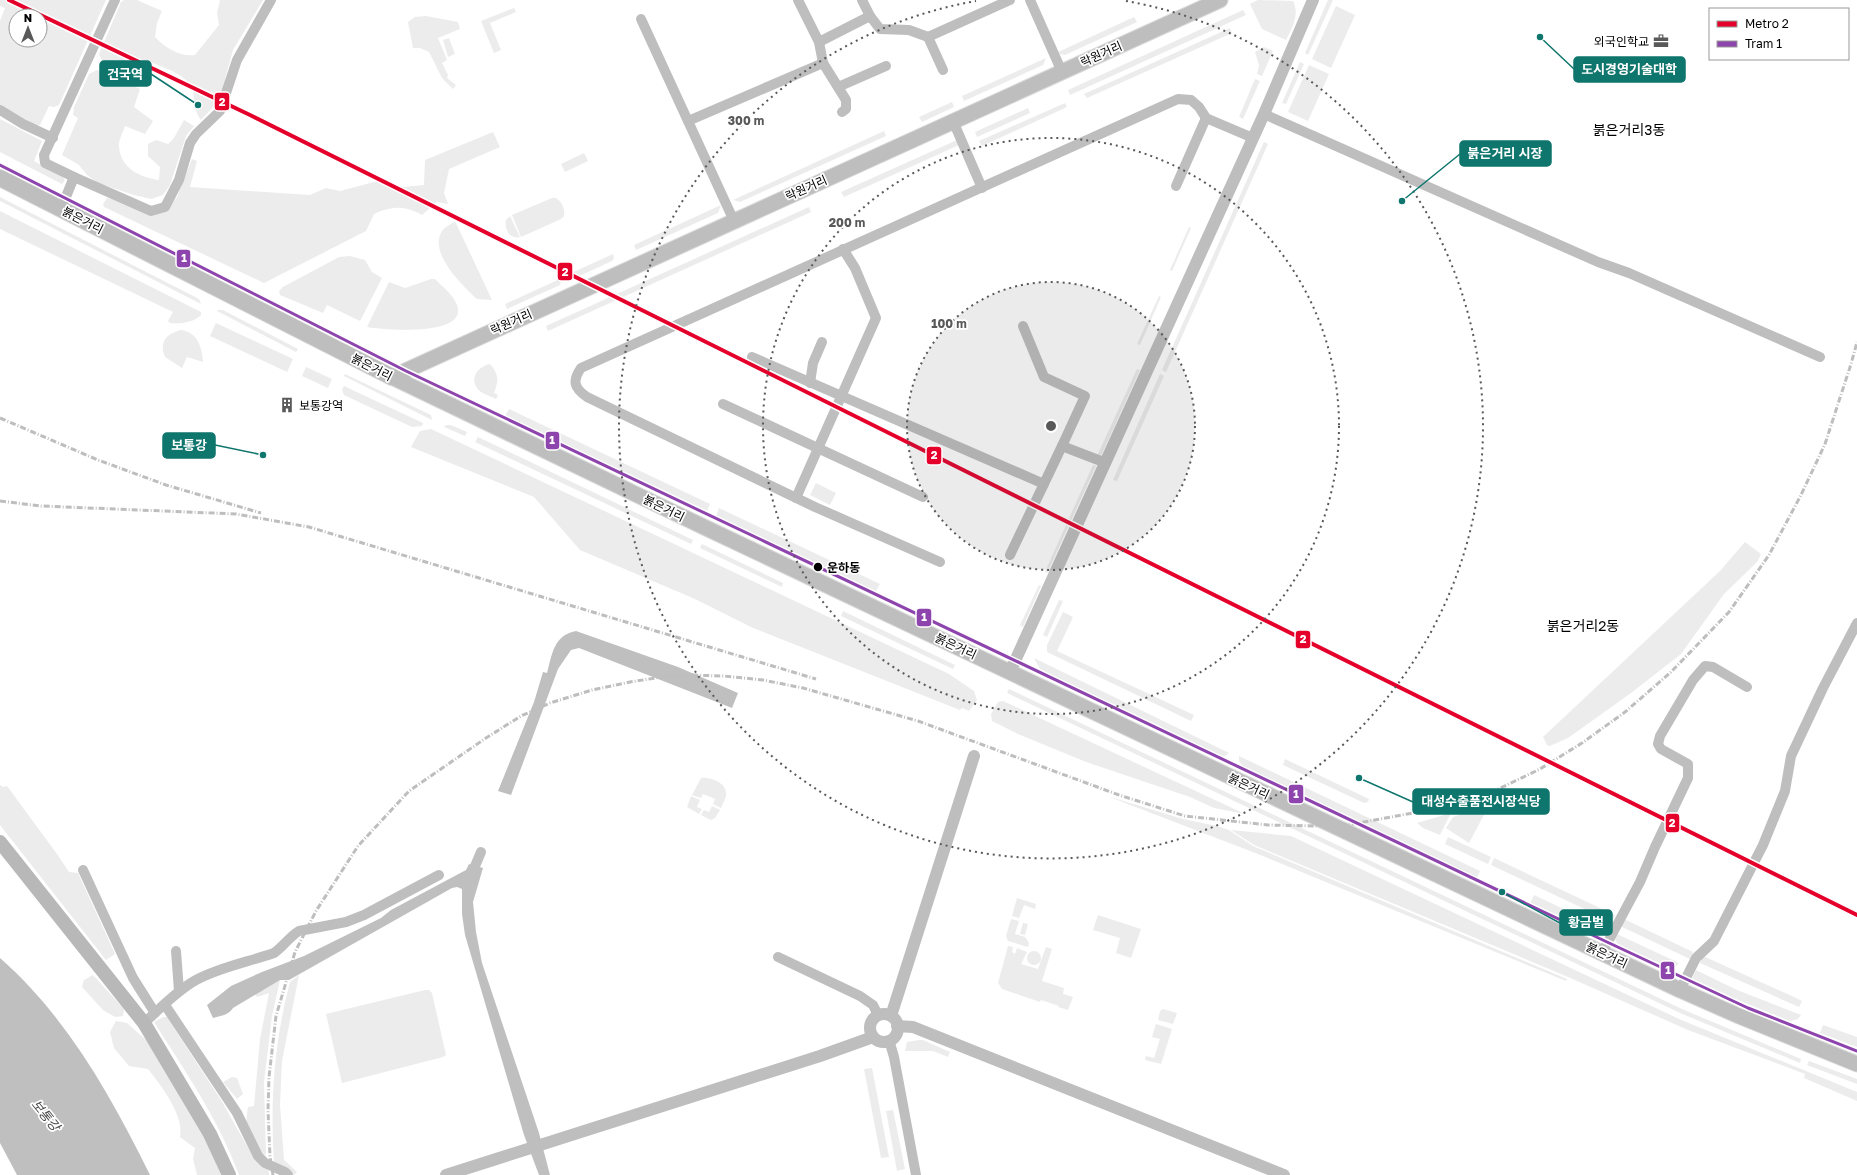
<svg xmlns="http://www.w3.org/2000/svg" width="1857" height="1175" font-family="'Golos Text','Noto Sans KR',sans-serif">
<style>
.green{fill:#ececec;fill-rule:evenodd}
.water{fill:#bfbfbf}
.lines{fill:none;stroke-linecap:round;stroke-linejoin:round}
.canal{stroke:#bfbfbf;stroke-width:10}
.primary-casing{stroke:#dbdbdb;stroke-width:17}
.trunk-casing{stroke:#dbdbdb;stroke-width:18}
.minor{stroke:#bebebe;stroke-width:10}
.tertiary{stroke:#bebebe;stroke-width:12}
.secondary{stroke:#b8b8b8;stroke-width:14}
.primary{stroke:#bebebe;stroke-width:15}
.trunk{stroke:#bebebe;stroke-width:16}
.rail{stroke:#bebebe;stroke-width:3;stroke-dasharray:6 2 1 2;stroke-linecap:butt}
.tram-1-casing{stroke:#fff;stroke-width:6}
.tram-1{stroke:#8e44ad;stroke-width:3}
.metro-1-casing{stroke:#fff;stroke-width:7}
.metro-1{stroke:#e4002b;stroke-width:4}
.ring{fill:none;stroke:#595959;stroke-width:2;stroke-dasharray:2 4}
.stop-dot{fill:#000;stroke:#fff;stroke-width:1.5}
.labels{text-anchor:middle;dominant-baseline:central;stroke-width:3.5;stroke-linejoin:round;paint-order:stroke}
.poi-label{font-size:12px;fill:#000;stroke:#fff;text-anchor:end}
.street-label{font-size:12px;fill:#000;stroke:#fff}
.stop-label{font-size:12px;font-weight:bold;fill:#000;stroke:#fff;text-anchor:start}
.water-label{font-size:13px;font-style:italic;fill:#444;stroke:#fff}
.quarter-label{font-size:14px;fill:#000;stroke:#fff}
.centre{fill:#595959;stroke:#fff;stroke-width:2}
.ring-label{font-size:12px;text-anchor:middle;font-weight:bold;fill:#595959;stroke:#fff;stroke-width:3.5;stroke-linejoin:round;paint-order:stroke}
.leader{fill:none;stroke:#0f766e;stroke-width:1.5}
.callout-dot{fill:#0f766e;stroke:#fff;stroke-width:1.5}
.callout{fill:#0f766e;stroke:#0f766e;stroke-width:1.5}
.callout-label{font-size:13px;text-anchor:middle;font-weight:bold;fill:#fff}
.line-badge{stroke:#fff;stroke-width:1.5}
.badge-label{font-size:11px;text-anchor:middle;font-weight:bold;fill:#fff}
</style>
<rect width="100%" height="100%" fill="#fff"/>
<g class="green">
<path d="M0 0H106L59 105 54 107 49 106 40 125 36 126 0 106V21L5 8 0 6ZM16 16H40V40H16Z"/>
<path d="M124 0H137L162 11 157 23 155 37C166 48 179 57 195 55L219 25 217 13 220 0H263L233 50 225 79 224 95 201 120C194 111 195 102 193 91 189 75 164 68 151 62L143 81 104 64 99 54 121 2Z"/>
<path d="M1258 0 1293 1C1300 15 1292 28 1286 40L1262 29 1250 4Z"/>
<polygon points="1328,0 1333,0 1308,55 1305,53"/>
<polygon points="1336,6 1355,15 1331,68 1312,59"/>
<polygon points="514,8 516,12 490,23 501,50 494,53 481,21"/>
<polygon points="1243,10 1246,15 1070,95 1068,90"/>
<polygon points="426,16 458,22 460,29 438,38 447,60 442,63 448,75 447,78 456,85 453,89 442,78 429,52 420,48 413,48 408,22 415,17"/>
<polygon points="1134,17 1137,22 1065,55 1056,53"/>
<polygon points="1230,28 1232,33 1087,98 1084,94"/>
<polygon points="449,38 455,54 448,57 443,40"/>
<polygon points="1264,47 1273,51 1262,76 1257,74 1259,65 1255,52"/>
<polygon points="1046,58 1043,65 964,101 962,96"/>
<polygon points="1300,62 1304,64 1286,104 1282,103"/>
<polygon points="1309,65 1329,74 1308,121 1288,112"/>
<path d="M97 70 140 89 134 107 153 121 145 134 125 126C123 132 118 141 119 147 121 169 140 177 159 180L160 167 148 156V144L156 140 168 144 174 138 184 120 194 126 186 136 170 185 163 195 151 199 134 195 98 183 87 175 79 165 62 155 78 118 73 115 74 107 89 74Z"/>
<polygon points="1255,79 1260,81 1243,119 1239,117"/>
<polygon points="952,102 954,107 922,122 919,117"/>
<polygon points="1065,103 1067,107 982,146 979,141"/>
<polygon points="1028,108 1030,113 977,137 975,132"/>
<polygon points="0,119 42,141 34,161 63,177 65,180 62,184 0,152"/>
<polygon points="884,131 886,136 740,202 733,200"/>
<path d="M493 132 500 147 449 169 444 193 448 204 437 202 422 215C404 205 392 206 374 214L366 231 264 283 104 207 103 204 107 198 165 212 177 197 192 159 197 161 190 187 310 195 326 188 340 191 378 181 393 188 424 185 425 160Z"/>
<polygon points="957,140 959,145 844,197 841,192"/>
<polygon points="1264,142 1268,144 1166,372 1162,370"/>
<polygon points="584,153 588,161 565,172 561,164"/>
<polygon points="0,197 199,299 201,304 0,201"/>
<path d="M552 198H556C562 202 565 209 564 216L561 219 521 237 512 215Z"/>
<polygon points="721,205 718,213 636,250 634,245"/>
<polygon points="809,207 811,212 548,331 546,326"/>
<path d="M0 211 201 312V315C193 323 180 324 170 323L168 321 173 312 0 229Z"/>
<path d="M510 216 520 237C510 240 504 229 506 220Z"/>
<path d="M455 221 492 300 477 299C463 286 428 253 442 231 445 227 451 224 455 221Z"/>
<polygon points="1189,227 1191,228 1172,271 1170,270"/>
<polygon points="613,254 614,258 612,261 573,279 568,278 567,275"/>
<polygon points="350,256 365,260 372,272 382,278 360,321 327,305 323,313 280,295 279,291 283,287 339,257"/>
<polygon points="562,278 560,285 507,309 505,304"/>
<path d="M431 279H435L437 281C444 288 453 295 457 305 469 337 383 330 367 327L389 282 405 288Z"/>
<polygon points="1159,296 1161,297 1140,345 1137,344"/>
<polygon points="218,310 223,310 298,349 296,352 217,311"/>
<polygon points="216,323 293,359 287,372 210,336"/>
<path d="M181 330C198 332 202 348 203 362L187 357 182 368 165 357C159 342 166 334 181 330Z"/>
<path d="M490 364C499 375 499 380 494 393L498 395 496 399C490 396 480 393 477 388 469 376 480 366 490 364Z"/>
<polygon points="306,367 332,379 328,388 302,376"/>
<polygon points="1137,369 1140,370 1100,458 1097,456"/>
<polygon points="345,374 431,415 432,420 344,376"/>
<polygon points="1160,374 1164,376 1117,481 1113,480"/>
<polygon points="344,386 423,423 422,426 412,427 344,395 342,390"/>
<polygon points="509,409 710,504 707,511 505,416"/>
<polygon points="446,425 451,425 467,432 465,436 444,427"/>
<polygon points="431,429 949,674 974,691 977,700 969,711 962,708 960,710 753,628 695,599 580,550 534,497 411,447 420,431"/>
<polygon points="478,437 693,540 691,544 475,442"/>
<polygon points="1093,465 1096,466 1047,573 1045,572"/>
<polygon points="816,483 836,493 830,505 810,495"/>
<polygon points="719,508 880,584 876,591 716,516"/>
<polygon points="1745,542 1761,554 1757,562 1724,594 1681,654 1631,693 1568,738 1550,746 1547,745 1543,737 1720,571"/>
<polygon points="702,544 783,583 782,587 700,548"/>
<polygon points="1039,585 1041,586 1023,627 1020,625"/>
<polygon points="1059,600 1063,601 1047,637 1043,635"/>
<polygon points="843,611 955,665 953,669 841,616"/>
<polygon points="1063,612 1073,617 1057,651 1194,715 1191,721 1047,652 1047,645"/>
<polygon points="1034,658 1229,753 1225,756 1218,756 1040,669"/>
<polygon points="1009,689 1682,1009 1801,1059 1800,1063 1680,1013 1007,693"/>
<polygon points="1003,701 1245,814 1214,808 1190,797 1086,762 1018,734 992,721 991,714 998,702"/>
<polygon points="1239,756 1480,871 1476,879 1243,767 1239,761"/>
<polygon points="1285,759 1369,799 1368,802 1364,803 1283,765"/>
<path d="M701 778C709 777 725 782 726 792 727 797 723 803 721 808L713 804 715 799 703 794 701 798 692 795Z"/>
<polygon points="0,785 3,787 7,786 57,854 69,872 78,873 115,954 106,960 0,825"/>
<polygon points="691,796 700,800 697,807 702,809 699,814 687,807"/>
<polygon points="1107,796 1183,819 1217,826 1229,830 1253,846 1567,979 1566,981 1263,856"/>
<polygon points="712,806 720,810 715,818 711,820 701,815 704,810 709,812"/>
<polygon points="1481,808 1486,811 1469,843 1446,828 1453,817"/>
<polygon points="1451,813 1440,835 1423,828 1417,823"/>
<polygon points="1231,830 1291,836 1679,1019 1857,1092 1857,1101 1804,1078 1805,1074 1688,1030 1568,977 1254,845"/>
<polygon points="1448,837 1491,857 1488,864 1445,844"/>
<polygon points="1494,858 1615,915 1612,922 1491,865"/>
<polygon points="1534,895 1608,930 1604,934 1598,935 1530,904"/>
<polygon points="1017,898 1036,904 1035,909 1024,905 1019,918 1012,916"/>
<polygon points="1098,915 1141,929 1131,958 1116,953 1120,938 1093,930"/>
<polygon points="1011,919 1019,921 1015,934 1025,937 1029,943 1028,947 1008,941 1006,936"/>
<polygon points="1624,919 1693,952 1690,959 1620,926"/>
<polygon points="1023,923 1028,924 1025,935 1020,934"/>
<path d="M1617 934 1679 963C1676 967 1673 969 1668 968L1618 945 1615 939Z"/>
<polygon points="1008,946 1013,947 1012,952 1015,954 1017,948 1027,952 1021,964 1038,969 1046,947 1052,949 1042,981 1064,988 1063,994 1073,997 1068,1010 1058,1007 1059,1006 1041,1000 1040,1002 1002,989 998,983"/>
<circle cx="1034" cy="958" r="7"/>
<polygon points="1703,956 1794,997 1802,1001 1799,1007 1700,963"/>
<polygon points="1696,970 1737,990 1801,1015 1798,1019 1790,1021 1733,998 1692,979"/>
<polygon points="93,975 124,1009 123,1016 115,1017 103,1010 82,987 84,980"/>
<path d="M299 975 282 1061 280 1105 284 1160 297 1172 294 1175 274 1163C270 1102 274 1042 290 982Z"/>
<path d="M280 980 272 1016 264 1082 266 1155C259 1153 248 1133 247 1126 246 1120 247 1113 248 1107L254 1106 260 1039 269 993 257 997 255 994Z"/>
<polygon points="425,990 429,990 432,993 446,1055 443,1057 342,1083 326,1014"/>
<polygon points="1163,1009 1177,1013 1173,1024 1158,1020 1160,1011"/>
<path d="M163 1017H167L170 1022 221 1100 255 1160 269 1171V1175H239C219 1120 185 1071 154 1022Z"/>
<path d="M116 1021 127 1023 155 1048 199 1123 221 1175H197L193 1159 195 1148 180 1137C185 1116 160 1084 148 1069L129 1066 114 1048 110 1032Z"/>
<polygon points="1156,1024 1172,1029 1161,1064 1145,1060 1146,1056 1154,1058 1160,1039 1152,1037"/>
<polygon points="1823,1025 1857,1037 1857,1047 1820,1033"/>
<polygon points="919,1040 923,1040 950,1052 948,1057 933,1051 905,1051 907,1042"/>
<polygon points="1809,1061 1857,1079 1857,1084 1807,1065"/>
<polygon points="872,1068 889,1157 881,1158 864,1069"/>
<polygon points="232,1077 237,1078 243,1094 237,1099 223,1082"/>
<polygon points="893,1110 905,1169 897,1171 886,1111"/>
</g>
<g class="water">
<path d="M576 631 678 667 738 693 732 708 579 648 571 650 558 669 511 795 498 791 534 702 543 672 547 673C552 654 554 635 576 631Z"/>
<path d="M469 864 483 868 473 902 476 932 482 963 539 1133 550 1175H539L524 1135 465 935 462 914V889L457 887 452 888 289 980H280L233 1008C229 1015 220 1016 213 1018L207 1005 231 986 262 972 304 956 381 918 391 910 466 870Z"/>
<path d="M0 958C67 1017 111 1096 150 1175H17L0 1143Z"/>
</g>
<g class="lines">
<polyline class="canal" points="470,878 481,852"/>
<g class="primary-casing">
<g id="primary">
<polyline points="392,377 704,527 1680,990 1739,1016 1857,1064"/>
<polyline points="392,377 1220,0"/>
</g>
</g>
<g class="trunk-casing">
<polyline id="trunk" points="0,178 392,377"/>
</g>
<g class="minor">
<polyline points="798,0 819,42 823,63 846,100 846,109 842,112"/>
<polyline points="862,0 870,16 880,29 909,30 928,37 943,70"/>
<polyline points="1030,0 1062,72"/>
<polyline points="641,19 734,221"/>
<polyline points="928,37 1010,0"/>
<polyline points="819,42 870,16"/>
<polyline points="838,87 886,66"/>
<polyline points="0,110 23,124 53,138"/>
<polyline points="1264,114 1598,262 1629,273 1820,357"/>
<polyline points="688,121 823,63"/>
<polyline points="953,121 982,188"/>
<polyline points="74,177 151,211 165,207 179,180 190,143 196,134 220,111 237,60 271,0"/>
<polyline points="1176,186 1206,118"/>
<polyline points="61,209 74,177 45,163 44,155 115,0"/>
<polyline points="1023,326 1044,377 1085,396 1062,446"/>
<polyline points="752,357 1044,484"/>
<polyline points="810,383 813,363 822,342"/>
<polyline points="723,404 923,497"/>
<polyline points="796,498 876,318 855,268 843,249"/>
<polyline points="1010,555 1062,446 1106,463"/>
<path d="M940 562 815 507 587 397C574 388 572 381 581 368L1178 99 1191 100 1199 107 1206 118 1253 138"/>
<polyline points="83,870 133,978 155,1013"/>
<polyline points="176,951 179,991"/>
<polyline points="1602,953 1640,882 1655,847 1688,778 1688,764 1661,749 1658,744 1660,736 1693,680 1705,666 1713,667 1747,687"/>
<polyline points="778,957 860,996 873,1005 878,1015"/>
<polyline points="1680,990 1696,958 1714,941 1763,845 1785,791 1791,756 1823,688 1857,623"/>
<polyline points="165,1005 237,1113 258,1156 265,1163 285,1172 288,1175"/>
<path d="M144 1023C160 1009 176 991 196 980 220 967 248 962 274 953 283 947 289 937 299 931L346 922 364 915 439 875"/>
<polyline points="889,1040 894,1057 916,1175"/>
</g>
<g class="tertiary">
<polyline points="1010,672 1264,114 1313,0"/>
<circle cx="884" cy="1028" r="14"/>
<polyline points="891,1016 974,756"/>
<polyline points="897,1026 913,1027 1284,1175"/>
<polyline points="446,1175 820,1056 873,1037"/>
</g>
<polyline class="secondary" points="0,842 144,1023 210,1134 229,1175"/>
<use href="#primary" class="primary"/>
<use href="#trunk" class="trunk"/>
<g class="rail">
<polyline points="0,418 98,460 166,485 261,513"/>
<polyline points="0,501 41,506 236,514 309,527 816,679"/>
<polyline points="273,1175 270,1157 268,1110 269,1077 276,1016 295,952 316,911 358,846 409,791 486,738 521,716 550,703 592,690 630,682 662,677 689,675 724,676 763,680 803,688 918,721 1119,795 1185,816 1268,825 1314,826 1353,824 1418,812 1486,795 1540,769 1582,743 1625,712 1671,672 1729,612 1769,555 1801,495 1825,444 1851,364 1857,342"/>
</g>
<g class="tram-1-casing">
<polyline id="tram-1" points="0,165 406,371 1607,942 1748,1008 1857,1051"/>
</g>
<use href="#tram-1" class="tram-1"/>
<g class="metro-1-casing">
<polyline id="metro-1" points="9,0 250,115 1857,915"/>
</g>
<use href="#metro-1" class="metro-1"/>
</g>
<circle cx="1051" cy="426" r="144" fill="#595959" fill-opacity=".12"/>
<g class="ring">
<circle cx="1051" cy="426" r="144"/>
<circle cx="1051" cy="426" r="288"/>
<path d="M1126 1A432 432 0 1 1 976 1"/>
</g>
<defs>
<g id="office-bare" transform="scale(1.2)"><path d="M-6-3h4V-5.5h4V-3h4V5H-6ZM-1-4.5V-3h2v-1.5ZM-6 0V1H6V0Z" fill="#595959" stroke="#fff" stroke-width="2.5" paint-order="stroke"/></g>
<g id="building-bare" transform="scale(1.2)"><path d="M-4-6H4V6H1V3H-1V6H-4ZM-2.5-4.3h1.7v1.8h-1.7ZM.8-4.3h1.7v1.8H.8ZM-2.5-1h1.7V.8h-1.7ZM.8-1h1.7V.8H.8Z" fill="#595959" stroke="#fff" stroke-width="2.5" paint-order="stroke"/></g>
</defs>
<g fill-rule="evenodd">
<use href="#office-bare" x="1661" y="41"/>
<use href="#building-bare" x="287" y="405"/>
</g>
<circle class="stop-dot" cx="818" cy="567" r="5"/>
<g class="labels">
<g class="poi-label">
<text x="1649" y="41">외국인학교</text>
<text x="299" y="405" text-anchor="start">보통강역</text>
</g>
<g class="street-label">
<text transform="translate(1101 54) rotate(-24)">락원거리</text>
<text transform="translate(806 188) rotate(-24)">락원거리</text>
<text transform="translate(83 220) rotate(27)">붉은거리</text>
<text transform="translate(511 322) rotate(-24)">락원거리</text>
<text transform="translate(372 367) rotate(27)">붉은거리</text>
<text transform="translate(664 508) rotate(26)">붉은거리</text>
<text transform="translate(956 646) rotate(25)">붉은거리</text>
<text transform="translate(1249 786) rotate(25)">붉은거리</text>
<text transform="translate(1607 955) rotate(25)">붉은거리</text>
</g>
<g class="stop-label">
<text x="827" y="567">운하동</text>
</g>
<g class="water-label">
<text transform="translate(46 1115) rotate(51)">보통강</text>
</g>
<g class="quarter-label">
<text x="1629" y="129">붉은거리3동</text>
<text x="1583" y="625">붉은거리2동</text>
</g>
</g>
<circle cx="1051" cy="426" r="6" class="centre"/>
<g class="ring-label">
<text x="746" y="125">300 m</text>
<text x="847" y="227">200 m</text>
<text x="949" y="328">100 m</text>
</g>
<path class="leader" d="M1540 37L1574 69M198 105L151 74M1402 201L1460 154M263 455L215 445M1359 778L1413 802M1502 892L1560 923"/>
<g class="callout-dot">
<circle cx="1540" cy="37" r="4"/>
<circle cx="198" cy="105" r="4"/>
<circle cx="1402" cy="201" r="4"/>
<circle cx="263" cy="455" r="4"/>
<circle cx="1359" cy="778" r="4"/>
<circle cx="1502" cy="892" r="4"/>
</g>
<g class="callout">
<rect x="1574" y="57" width="111" height="25" rx="4"/>
<rect x="100" y="61" width="51" height="25" rx="4"/>
<rect x="1460" y="141" width="91" height="25" rx="4"/>
<rect x="163" y="433" width="52" height="25" rx="4"/>
<rect x="1413" y="789" width="136" height="25" rx="4"/>
<rect x="1560" y="910" width="52" height="25" rx="4"/>
</g>
<g class="callout-label">
<text x="1629" y="74">도시경영기술대학</text>
<text x="125" y="79">건국역</text>
<text x="1505" y="158">붉은거리 시장</text>
<text x="189" y="450">보통강</text>
<text x="1481" y="806">대성수출품전시장식당</text>
<text x="1586" y="927">황금벌</text>
</g>
<g class="line-badge">
<rect x="214" y="92" width="16" height="19" rx="4" fill="#e4002b"/>
<rect x="176" y="249" width="15" height="19" rx="4" fill="#8e44ad"/>
<rect x="557" y="262" width="16" height="19" rx="4" fill="#e4002b"/>
<rect x="545" y="431" width="15" height="19" rx="4" fill="#8e44ad"/>
<rect x="926" y="446" width="16" height="19" rx="4" fill="#e4002b"/>
<rect x="916" y="608" width="16" height="19" rx="4" fill="#8e44ad"/>
<rect x="1295" y="630" width="16" height="19" rx="4" fill="#e4002b"/>
<rect x="1288" y="784" width="16" height="20" rx="4" fill="#8e44ad"/>
<rect x="1665" y="813" width="15" height="20" rx="4" fill="#e4002b"/>
<rect x="1660" y="961" width="15" height="19" rx="4" fill="#8e44ad"/>
</g>
<g class="badge-label">
<text x="222" y="106">2</text>
<text x="184" y="262">1</text>
<text x="565" y="276">2</text>
<text x="552" y="444">1</text>
<text x="934" y="459">2</text>
<text x="924" y="621">1</text>
<text x="1303" y="643">2</text>
<text x="1296" y="798">1</text>
<text x="1672" y="827">2</text>
<text x="1668" y="974">1</text>
</g>
<rect x="1709" y="8" width="140" height="52" fill="#ffffff" stroke="#999999"/>
<rect x="1717" y="21" width="20" height="6" fill="#e4002b" stroke="#999999"/>
<text x="1745" y="28" font-size="12" fill="#000000">Metro 2</text>
<rect x="1717" y="41" width="20" height="6" fill="#8e44ad" stroke="#999999"/>
<text x="1745" y="48" font-size="12" fill="#000000">Tram 1</text>
<g transform="translate(28 28)"><circle r="19" fill="#ffffff" stroke="#999999"/>
<path d="M0-3L7 15L0 10L-7 15Z" fill="#595959"/>
<text y="-6" font-size="11" font-weight="bold" text-anchor="middle" fill="#000000">N</text>
</g>
</svg>
